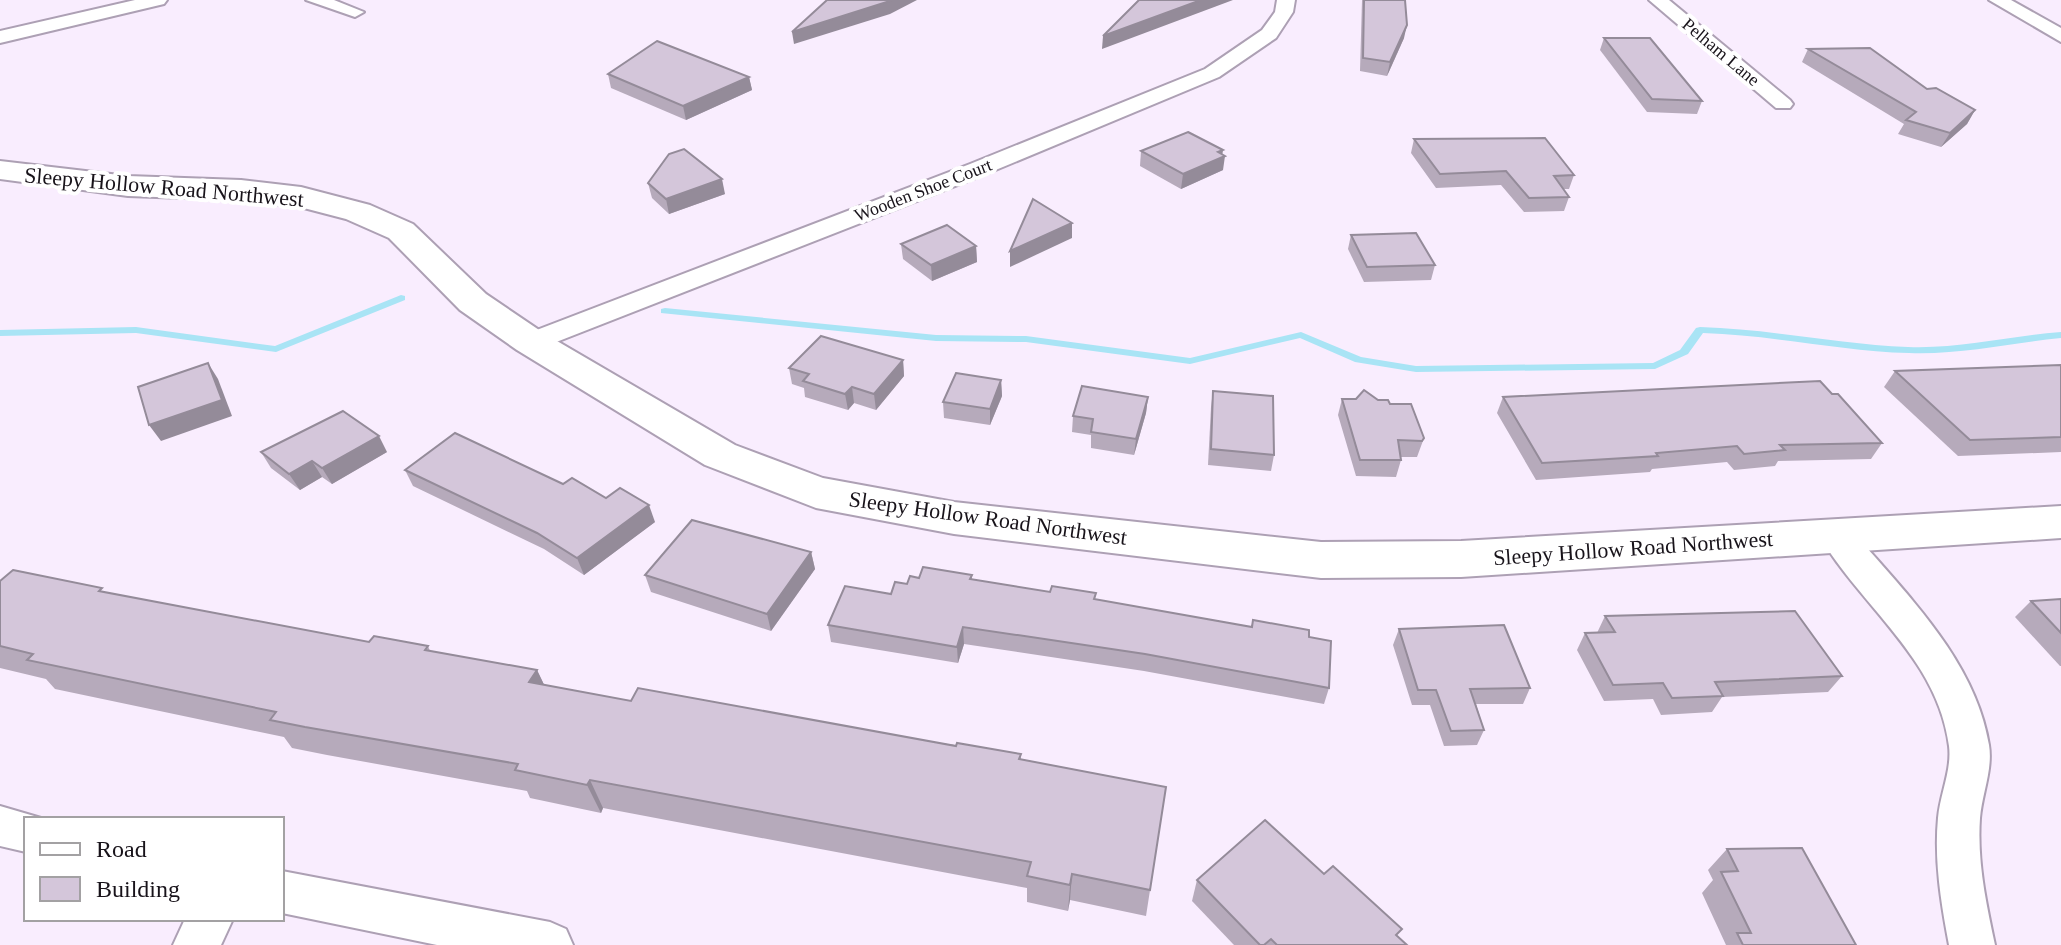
<svg xmlns="http://www.w3.org/2000/svg" width="2061" height="945" font-family="'Times New Roman',serif">
<style>
.lines{fill:none;stroke-linecap:round;stroke-linejoin:round}
.stream{fill:#a9e4f5;fill-rule:evenodd}
.street-casing{stroke:#ada0b4;stroke-width:4}
.secondary-casing{stroke:#ada0b4;stroke-width:4}
.street{fill:#fff;fill-rule:evenodd}
.secondary{fill:#fff;fill-rule:evenodd}
.wall{fill:#b6aabb}
.shaded-wall{fill:#948b99}
.building{fill:#d4c6da;stroke:#948b99;stroke-width:2}
.labels{text-anchor:middle;dominant-baseline:central;stroke-width:8;stroke-linejoin:round;paint-order:stroke}
.far-street-label{font-size:18px;fill:#18131a;stroke:#fff}
.street-label{font-size:22px;fill:#18131a;stroke:#fff}
</style>
<rect width="100%" height="100%" fill="#f9edfe"/>
<g class="lines">
<g class="stream">
<polygon points="401,295 405,296 405,300 276,352 136,333 0,336 0,330 136,327 275,346"/>
<path d="M665 308 936 335 1026 336 1190 358 1301 332 1361 357 1416 366 1653 363 1680 350 1696 328 1700 327C1770 329 1838 344 1908 347 1959 349 2010 336 2061 332V338C2011 343 1960 355 1909 353 1840 351 1772 335 1703 333L1688 354 1655 369 1416 372 1355 362 1300 338 1190 364 1026 342 936 341 661 313V309Z"/>
</g>
<g class="street-casing">
<g id="street">
<polygon points="135,0 167,0 164,4 0,43 0,31"/>
<polygon points="306,0 334,0 364,12 355,17"/>
<polygon points="1277,0 1295,0 1293,12 1276,38 1219,77 986,174 541,348 521,348 517,342 521,336 970,164 1205,69 1262,30 1275,12"/>
<polygon points="1649,0 1669,0 1790,100 1793,104 1790,108 1776,108"/>
<polygon points="1989,0 2011,0 2061,28 2061,42"/>
<path d="M1836 523 1848 526C1902 590 1975 658 1989 745 1993 769 1982 794 1980 818 1977 861 1986 903 1995 945H1949C1941 903 1934 860 1938 818 1940 794 1952 770 1949 746 1938 658 1860 606 1819 535L1824 526Z"/>
<polygon points="0,806 41,818 26,819 26,852 0,846"/>
<polygon points="282,871 550,922 566,929 573,945 437,945 282,913"/>
<polygon points="185,919 233,919 221,945 173,945"/>
</g>
</g>
<g class="secondary-casing">
<polygon id="secondary" points="0,161 128,176 241,180 301,187 370,205 413,224 486,294 545,334 735,445 823,478 954,502 1321,542 1461,541 2061,506 2061,538 1461,577 1321,578 954,534 816,508 705,465 517,350 460,310 389,238 346,219 300,207 241,200 128,196 0,179"/>
</g>
<use href="#street" class="street"/>
<use href="#secondary" class="secondary"/>
</g>
<g class="wall">
<polygon points="1362,0 1405,0 1404,38 1387,76 1360,71"/>
<polygon points="1604,38 1702,101 1697,114 1647,112 1600,50"/>
<polygon points="1808,49 1927,89 1975,110 1967,124 1941,147 1898,134 1904,124 1802,62"/>
<polygon points="608,74 749,77 752,90 686,120 611,88"/>
<polygon points="1414,139 1574,175 1569,189 1563,189 1569,197 1564,211 1524,212 1501,185 1436,188 1411,153"/>
<polygon points="1141,151 1223,155 1223,170 1181,189 1140,166"/>
<polygon points="648,183 725,194 669,214 652,198"/>
<polygon points="1351,235 1435,265 1431,280 1364,282 1348,249"/>
<polygon points="901,244 976,246 977,262 932,281 903,259"/>
<polygon points="903,360 904,376 876,410 854,403 848,410 805,397 804,388 792,384 789,368"/>
<polygon points="2061,365 2061,452 1958,456 1884,387 1895,371"/>
<polygon points="1001,380 1002,396 990,425 944,418 943,402"/>
<polygon points="1213,391 1274,455 1271,471 1208,465 1211,407"/>
<polygon points="1832,394 1882,443 1871,459 1778,461 1775,466 1734,470 1727,462 1652,469 1650,472 1536,480 1497,413 1503,397"/>
<polygon points="1148,397 1146,413 1134,455 1091,448 1091,435 1072,432 1073,416"/>
<polygon points="1342,399 1378,400 1390,404 1424,438 1417,457 1401,457 1401,460 1396,477 1356,476 1338,415"/>
<polygon points="261,452 387,452 332,484 322,477 300,490 271,468"/>
<polygon points="405,470 563,484 606,498 655,522 584,575 544,549 413,486"/>
<polygon points="811,552 815,569 771,631 651,592 645,575"/>
<polygon points="972,575 972,580 1050,592 1096,593 1095,599 1251,627 1253,620 1309,637 1329,688 1324,704 1144,671 964,644 958,663 831,642 828,625 891,594 919,578"/>
<polygon points="0,581 105,592 369,642 428,646 430,651 537,670 544,685 631,701 1021,754 1021,759 1166,787 1146,916 1070,900 1068,911 1027,902 1027,888 603,808 601,813 530,798 527,791 327,755 292,748 284,737 55,689 46,679 0,668"/>
<polygon points="2061,599 2061,666 2060,666 2015,617 2031,601"/>
<polygon points="1605,616 1842,676 1828,692 1722,697 1712,712 1661,715 1653,699 1604,701 1577,650 1585,633 1597,633"/>
<polygon points="1399,629 1530,688 1523,704 1476,704 1484,730 1477,745 1444,746 1430,705 1412,705 1393,645"/>
<polygon points="1727,849 1856,945 1726,945 1702,893 1713,880 1708,870"/>
<polygon points="1324,874 1407,945 1234,945 1192,901 1197,880"/>
</g>
<g class="shaded-wall">
<polygon points="893,0 917,0 890,14 794,44 792,32"/>
<polygon points="1201,0 1233,0 1102,49 1103,36"/>
<polygon points="1407,25 1404,38 1387,76 1390,62"/>
<polygon points="749,77 752,90 686,120 683,106"/>
<polygon points="1975,110 1967,124 1941,147 1950,133"/>
<polygon points="1223,150 1222,157 1225,156 1223,170 1181,189 1183,174"/>
<polygon points="722,179 725,194 669,214 666,199"/>
<polygon points="1072,223 1072,238 1010,267 1010,251"/>
<polygon points="976,246 977,262 932,281 931,265"/>
<polygon points="903,360 904,376 876,410 874,394"/>
<polygon points="208,363 218,379 232,416 161,441 149,425"/>
<polygon points="1001,380 1002,396 990,425 990,409"/>
<polygon points="852,387 854,403 848,410 845,394"/>
<polygon points="1148,397 1146,413 1134,455 1136,439"/>
<polygon points="379,436 387,452 332,484 322,468"/>
<polygon points="312,461 322,477 300,490 289,474"/>
<polygon points="649,505 655,522 584,575 577,558"/>
<polygon points="811,552 815,569 771,631 767,614"/>
<polygon points="963,627 964,644 958,663 957,647"/>
<polygon points="537,670 551,699 529,682"/>
<polygon points="590,780 603,808 601,813 587,785"/>
<polygon points="1072,874 1070,900 1068,911 1070,885"/>
</g>
<g class="building">
<polygon points="827,0 893,0 792,32"/>
<polygon points="1139,0 1201,0 1103,36"/>
<polygon points="1364,0 1405,0 1407,25 1390,62 1363,58"/>
<polygon points="1604,38 1650,38 1702,101 1652,99"/>
<polygon points="657,41 749,77 683,106 608,74"/>
<polygon points="1870,48 1927,89 1936,88 1975,110 1950,133 1906,120 1916,112 1808,49"/>
<polygon points="1188,132 1223,150 1218,152 1225,156 1183,174 1141,151"/>
<polygon points="1545,138 1574,175 1554,176 1569,197 1529,198 1506,171 1440,174 1414,139"/>
<polygon points="684,149 722,179 666,199 648,183 669,154"/>
<polygon points="1033,199 1072,223 1010,251"/>
<polygon points="947,225 976,246 931,265 901,244"/>
<polygon points="1416,233 1435,265 1367,267 1351,235"/>
<polygon points="821,336 903,360 874,394 852,387 845,394 803,381 809,374 789,368"/>
<polygon points="208,363 222,400 149,425 138,387"/>
<polygon points="2061,365 2061,437 1970,440 1895,371"/>
<polygon points="956,373 1001,380 990,409 943,402"/>
<polygon points="1820,381 1832,394 1838,394 1882,443 1780,445 1785,450 1744,454 1737,446 1656,453 1658,456 1542,463 1503,397"/>
<polygon points="1082,386 1148,397 1136,439 1091,432 1093,419 1073,416"/>
<polygon points="1364,390 1378,400 1388,400 1390,404 1411,404 1424,438 1422,441 1398,440 1401,460 1360,460 1342,399 1356,399"/>
<polygon points="1213,391 1273,396 1274,455 1211,449"/>
<polygon points="343,411 379,436 322,468 312,461 289,474 261,452"/>
<polygon points="455,433 563,484 572,478 606,498 620,488 649,505 577,558 537,533 405,470"/>
<polygon points="692,520 811,552 767,614 645,575"/>
<polygon points="923,567 972,575 970,579 1050,592 1052,586 1096,593 1094,599 1252,627 1253,620 1309,630 1309,637 1331,641 1329,688 1145,654 963,627 957,647 828,625 845,586 891,594 895,582 907,584 910,576 919,578"/>
<polygon points="13,570 102,588 99,591 369,642 374,636 428,646 425,650 537,670 529,682 631,701 638,688 956,746 957,743 1021,754 1019,759 1166,787 1150,890 1072,874 1070,885 1027,876 1031,862 590,780 587,785 515,770 518,764 305,727 270,720 276,712 27,660 33,654 0,646 0,581"/>
<polygon points="2061,599 2061,633 2031,601"/>
<polygon points="1795,611 1842,676 1715,682 1723,696 1672,698 1663,683 1613,685 1585,633 1615,632 1605,616"/>
<polygon points="1504,625 1530,688 1470,689 1484,730 1451,731 1436,690 1418,690 1399,629"/>
<polygon points="1265,820 1324,874 1333,866 1402,929 1396,935 1407,945 1277,945 1271,939 1264,945 1260,945 1197,880"/>
<polygon points="1802,848 1856,945 1743,945 1737,933 1751,933 1721,872 1738,871 1727,849"/>
</g>
<g class="labels">
<g class="far-street-label">
<text transform="translate(1721 52) rotate(40)">Pelham Lane</text>
<text transform="translate(923 190) rotate(-21)">Wooden Shoe Court</text>
</g>
<g class="street-label">
<text transform="translate(164 187) rotate(5)">Sleepy Hollow Road Northwest</text>
<text transform="translate(988 518) rotate(8)">Sleepy Hollow Road Northwest</text>
<text transform="translate(1633 548) rotate(-4)">Sleepy Hollow Road Northwest</text>
</g>
</g>
<rect x="24" y="817" width="260" height="104" fill="#ffffff" stroke="#a3a1a3" stroke-width="2"/>
<rect x="40" y="843" width="40" height="12" fill="#ffffff" stroke="#a3a1a3" stroke-width="2"/>
<text x="96" y="857" font-size="24" fill="#18131a">Road</text>
<rect x="40" y="877" width="40" height="24" fill="#d4c6da" stroke="#a3a1a3" stroke-width="2"/>
<text x="96" y="897" font-size="24" fill="#18131a">Building</text>
</svg>
